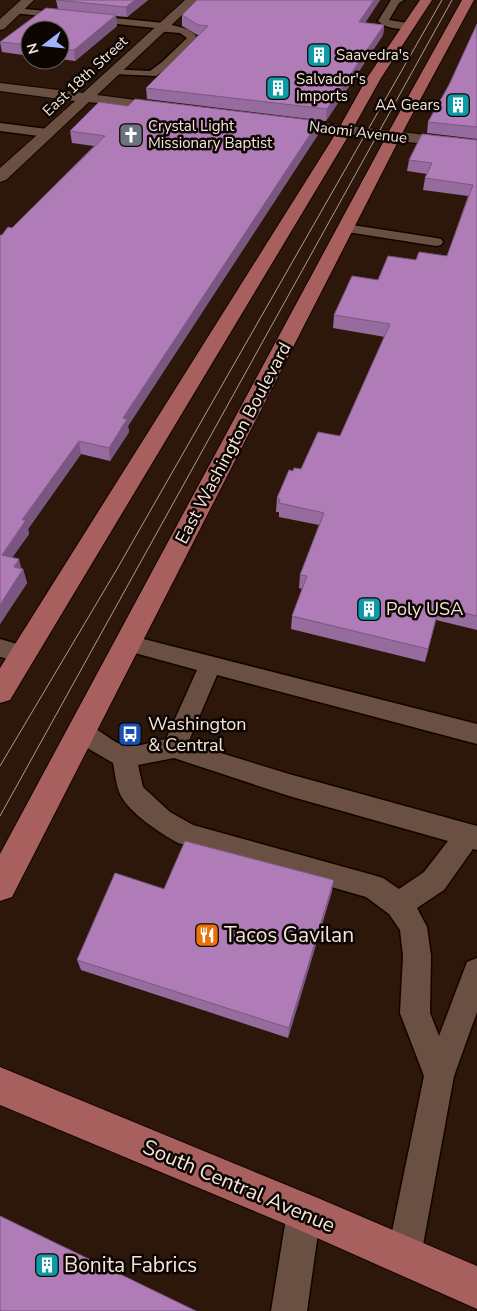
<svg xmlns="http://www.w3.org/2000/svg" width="477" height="1311" font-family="'Nunito Sans',sans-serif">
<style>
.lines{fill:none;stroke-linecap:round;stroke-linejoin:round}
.service-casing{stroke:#130300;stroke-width:3}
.minor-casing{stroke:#130300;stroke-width:2}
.tertiary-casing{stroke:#130300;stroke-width:2}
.primary-casing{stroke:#130300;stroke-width:2}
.service{fill:#695042;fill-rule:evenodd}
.minor{fill:#695042;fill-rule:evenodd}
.tertiary{fill:#695042;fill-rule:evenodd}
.primary{fill:#a7605e;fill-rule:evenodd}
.tram{stroke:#ad9c91;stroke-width:1}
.wall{fill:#966b9d}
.shaded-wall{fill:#7a5780}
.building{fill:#af7cb7;stroke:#7a5780}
.labels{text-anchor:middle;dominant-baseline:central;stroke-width:5;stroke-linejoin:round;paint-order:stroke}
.far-poi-label{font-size:15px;fill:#f4e5dc;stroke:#0d0502;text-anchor:start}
.far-street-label{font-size:15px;fill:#f4e5dc;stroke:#0d0502}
.street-label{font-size:18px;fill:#f4e5dc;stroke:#0d0502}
.poi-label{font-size:18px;fill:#f4e5dc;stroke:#0d0502;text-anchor:start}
.near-poi-label{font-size:21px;fill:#f4e5dc;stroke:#0d0502;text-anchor:start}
.near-street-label{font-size:21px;fill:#f4e5dc;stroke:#0d0502}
</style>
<rect width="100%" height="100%" fill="#2c170a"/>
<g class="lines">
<g class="service-casing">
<g id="service">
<path d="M391 0H404L399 3 389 20 413 24V28C402 30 386 29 378 21Z"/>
<path d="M16 8 164 23C175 27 189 26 198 38L170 66 156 76 114 74 110 73 108 71 110 69 150 71 162 62 187 38 180 33 156 31 155 28 13 13V9Z"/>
<polygon points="0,123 47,129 53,133 47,137 0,131"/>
<polygon points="346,224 436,238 441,239 443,242 441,245 436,246 341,231 339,228 341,225"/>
<path d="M128 635 477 724V744L217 675 188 743 289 774 477 826V850L473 849 444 890 417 908 427 927 431 956 430 1013 439 1036 467 962 477 958V1012L454 1076 421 1256 416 1268 404 1273 392 1268 387 1256 424 1076 400 1013 403 956 400 930 389 914 366 897 178 843C160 833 129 813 120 794 116 785 115 773 113 763L72 739 68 732 72 725C93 718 106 741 126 746 134 748 157 741 166 739L197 670 120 649 117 643 120 637ZM174 758 289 796 448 841 424 872 399 889 383 878 373 875 193 825 170 812 143 787 138 765Z"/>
<polygon points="0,639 31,648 34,654 31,660 23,663 0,657"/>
<polygon points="304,1195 316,1200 321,1212 307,1311 271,1311 287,1212 292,1200"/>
</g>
</g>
<g class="minor-casing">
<g id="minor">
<polygon points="185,0 198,0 97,95 167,104 172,105 174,108 172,111 167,112 89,102 6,180 0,182 0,168 75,101 0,91 0,83 83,93"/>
<polygon points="282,118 477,141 477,151 277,125 275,122 277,119"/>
</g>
</g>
<g class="tertiary-casing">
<polygon id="tertiary" points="21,0 34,0 4,29 0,30 0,19"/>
</g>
<g class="primary-casing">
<g id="primary">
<polygon points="420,0 432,0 381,78 352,130 10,700 0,703 0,668 338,130 367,78"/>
<polygon points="462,0 474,0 407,124 12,897 0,901 0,854 393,124"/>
<polygon points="0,1067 318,1198 477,1266 477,1309 290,1226 0,1105"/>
</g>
</g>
<use href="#service" class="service"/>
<use href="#minor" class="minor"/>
<use href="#tertiary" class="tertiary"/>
<use href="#primary" class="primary"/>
<g class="tram">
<polyline points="0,766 117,569 442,0"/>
<polyline points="0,816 452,0"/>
</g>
</g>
<g class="wall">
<polygon points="56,0 148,0 127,17 116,16 117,26 75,61 60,59 60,30 30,30 30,56 2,52 0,42 58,9"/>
<polygon points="197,0 380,0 365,23 384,25 383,35 326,121 147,99 146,88 199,36 182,26 182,15"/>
<polygon points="477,24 477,139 427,133 428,122 449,85"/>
<polygon points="70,131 319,133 128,426 129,432 110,461 81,454 28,529 29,534 12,557 22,569 23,569 27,583 0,624 2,235 12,228 94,146 72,143"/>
<polygon points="477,140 477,630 436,620 425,662 291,629 292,616 302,589 299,588 300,575 319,525 279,517 279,512 276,512 277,498 293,471 301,469 340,436 385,337 333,328 334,315 378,280 416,260 447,256 468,196 423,190 425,178 427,174 407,171 409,160"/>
<polygon points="164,889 332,891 288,1038 81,970 77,960"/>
</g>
<g class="shaded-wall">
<polygon points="135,0 148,0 127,17 126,7"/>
<polygon points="374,0 380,0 358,32 359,22"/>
<polygon points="116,15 117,26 75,61 74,50"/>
<polygon points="384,25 383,35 326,121 327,109"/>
<polygon points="319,121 319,133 128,426 129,432 110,461 109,448 123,418"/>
<polygon points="79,441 81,454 28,529 29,534 5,568 2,555 22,520"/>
<polygon points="19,559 22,571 23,569 27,583 0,624 0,605 14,567"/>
<polygon points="334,880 332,891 288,1038 289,1028"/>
</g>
<g class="building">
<polygon points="56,0 135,0 126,7"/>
<polygon points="197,0 374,0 359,22 384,25 327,109 146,88 208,26 198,25 182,15"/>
<polygon points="46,8 116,15 74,50 60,49 60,30 30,30 30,45 0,42"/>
<polygon points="477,24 477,127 428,122 449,85"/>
<polygon points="135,99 319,121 123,418 127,419 109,448 79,441 22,520 26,520 2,555 19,559 14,567 23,569 0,605 0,235 2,235 8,227 12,228 105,136 70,131 99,102 128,106"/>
<polygon points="422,134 477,140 477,616 439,607 428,649 292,616 307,576 300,575 324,513 279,503 280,499 277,498 289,470 293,471 294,468 301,469 318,432 340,436 390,324 334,315 352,276 378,280 388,256 416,260 419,252 447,256 473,185 425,178 432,163 409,160"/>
<polygon points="185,841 334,880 289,1028 77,960 115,873 164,889"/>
<polygon points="0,1216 196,1311 0,1311"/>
</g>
<defs>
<g id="building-square" transform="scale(1.25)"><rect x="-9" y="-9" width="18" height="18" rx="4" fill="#0f9aa8" stroke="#0d0502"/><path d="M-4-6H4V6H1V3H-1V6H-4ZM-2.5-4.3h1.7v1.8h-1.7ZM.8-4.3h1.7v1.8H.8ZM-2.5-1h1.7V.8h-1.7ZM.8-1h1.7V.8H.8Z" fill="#fff"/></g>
<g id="church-square" transform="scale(1.25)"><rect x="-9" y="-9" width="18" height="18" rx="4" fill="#6b7280" stroke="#0d0502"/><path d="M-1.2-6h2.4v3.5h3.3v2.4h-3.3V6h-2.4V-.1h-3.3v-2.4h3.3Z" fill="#fff"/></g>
<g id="bus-square" transform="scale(1.25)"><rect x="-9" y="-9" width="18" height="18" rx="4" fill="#1a4fb4" stroke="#0d0502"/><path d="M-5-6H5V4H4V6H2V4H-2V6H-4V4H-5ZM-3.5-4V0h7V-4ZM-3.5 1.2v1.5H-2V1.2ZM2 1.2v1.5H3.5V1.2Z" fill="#fff"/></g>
<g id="restaurant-square" transform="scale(1.25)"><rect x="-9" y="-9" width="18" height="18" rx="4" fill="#e8710a" stroke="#0d0502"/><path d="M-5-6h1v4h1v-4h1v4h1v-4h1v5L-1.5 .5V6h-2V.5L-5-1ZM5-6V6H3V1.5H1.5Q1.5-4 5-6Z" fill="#fff"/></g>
</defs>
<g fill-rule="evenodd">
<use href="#building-square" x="319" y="55"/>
<use href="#building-square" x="278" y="88"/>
<use href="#building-square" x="458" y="105"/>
<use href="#church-square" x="131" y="135"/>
<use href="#building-square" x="369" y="609"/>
<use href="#bus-square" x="130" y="734"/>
<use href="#restaurant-square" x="207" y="935"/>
<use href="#building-square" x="47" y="1265"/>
</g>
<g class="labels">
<g class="far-poi-label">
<text x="336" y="55">Saavedra's</text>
<text x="296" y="79">Salvador's<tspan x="296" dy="17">Imports</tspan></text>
<text x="440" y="105" text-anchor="end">AA Gears</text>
<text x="148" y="126">Crystal Light<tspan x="148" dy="17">Missionary Baptist</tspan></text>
</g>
<g class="far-street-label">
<text transform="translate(85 76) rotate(-43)">East 18th Street</text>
<text transform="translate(358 132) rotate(7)">Naomi Avenue</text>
</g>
<g class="street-label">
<text transform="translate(233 443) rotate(-62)">East Washington Boulevard</text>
</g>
<g class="poi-label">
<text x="386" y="609">Poly USA</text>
<text x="148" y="724">Washington<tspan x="148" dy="21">&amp; Central</tspan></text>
</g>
<g class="near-poi-label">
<text x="224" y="935">Tacos Gavilan</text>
<text x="64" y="1265">Bonita Fabrics</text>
</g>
<g class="near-street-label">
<text transform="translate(239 1186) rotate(23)">South Central Avenue</text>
</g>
</g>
<g transform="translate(45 45) rotate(254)"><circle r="24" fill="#0d0502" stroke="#695f59"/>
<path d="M0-4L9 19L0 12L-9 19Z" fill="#9eb4fd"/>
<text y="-8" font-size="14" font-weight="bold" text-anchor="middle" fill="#f4e5dc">N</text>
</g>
</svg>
